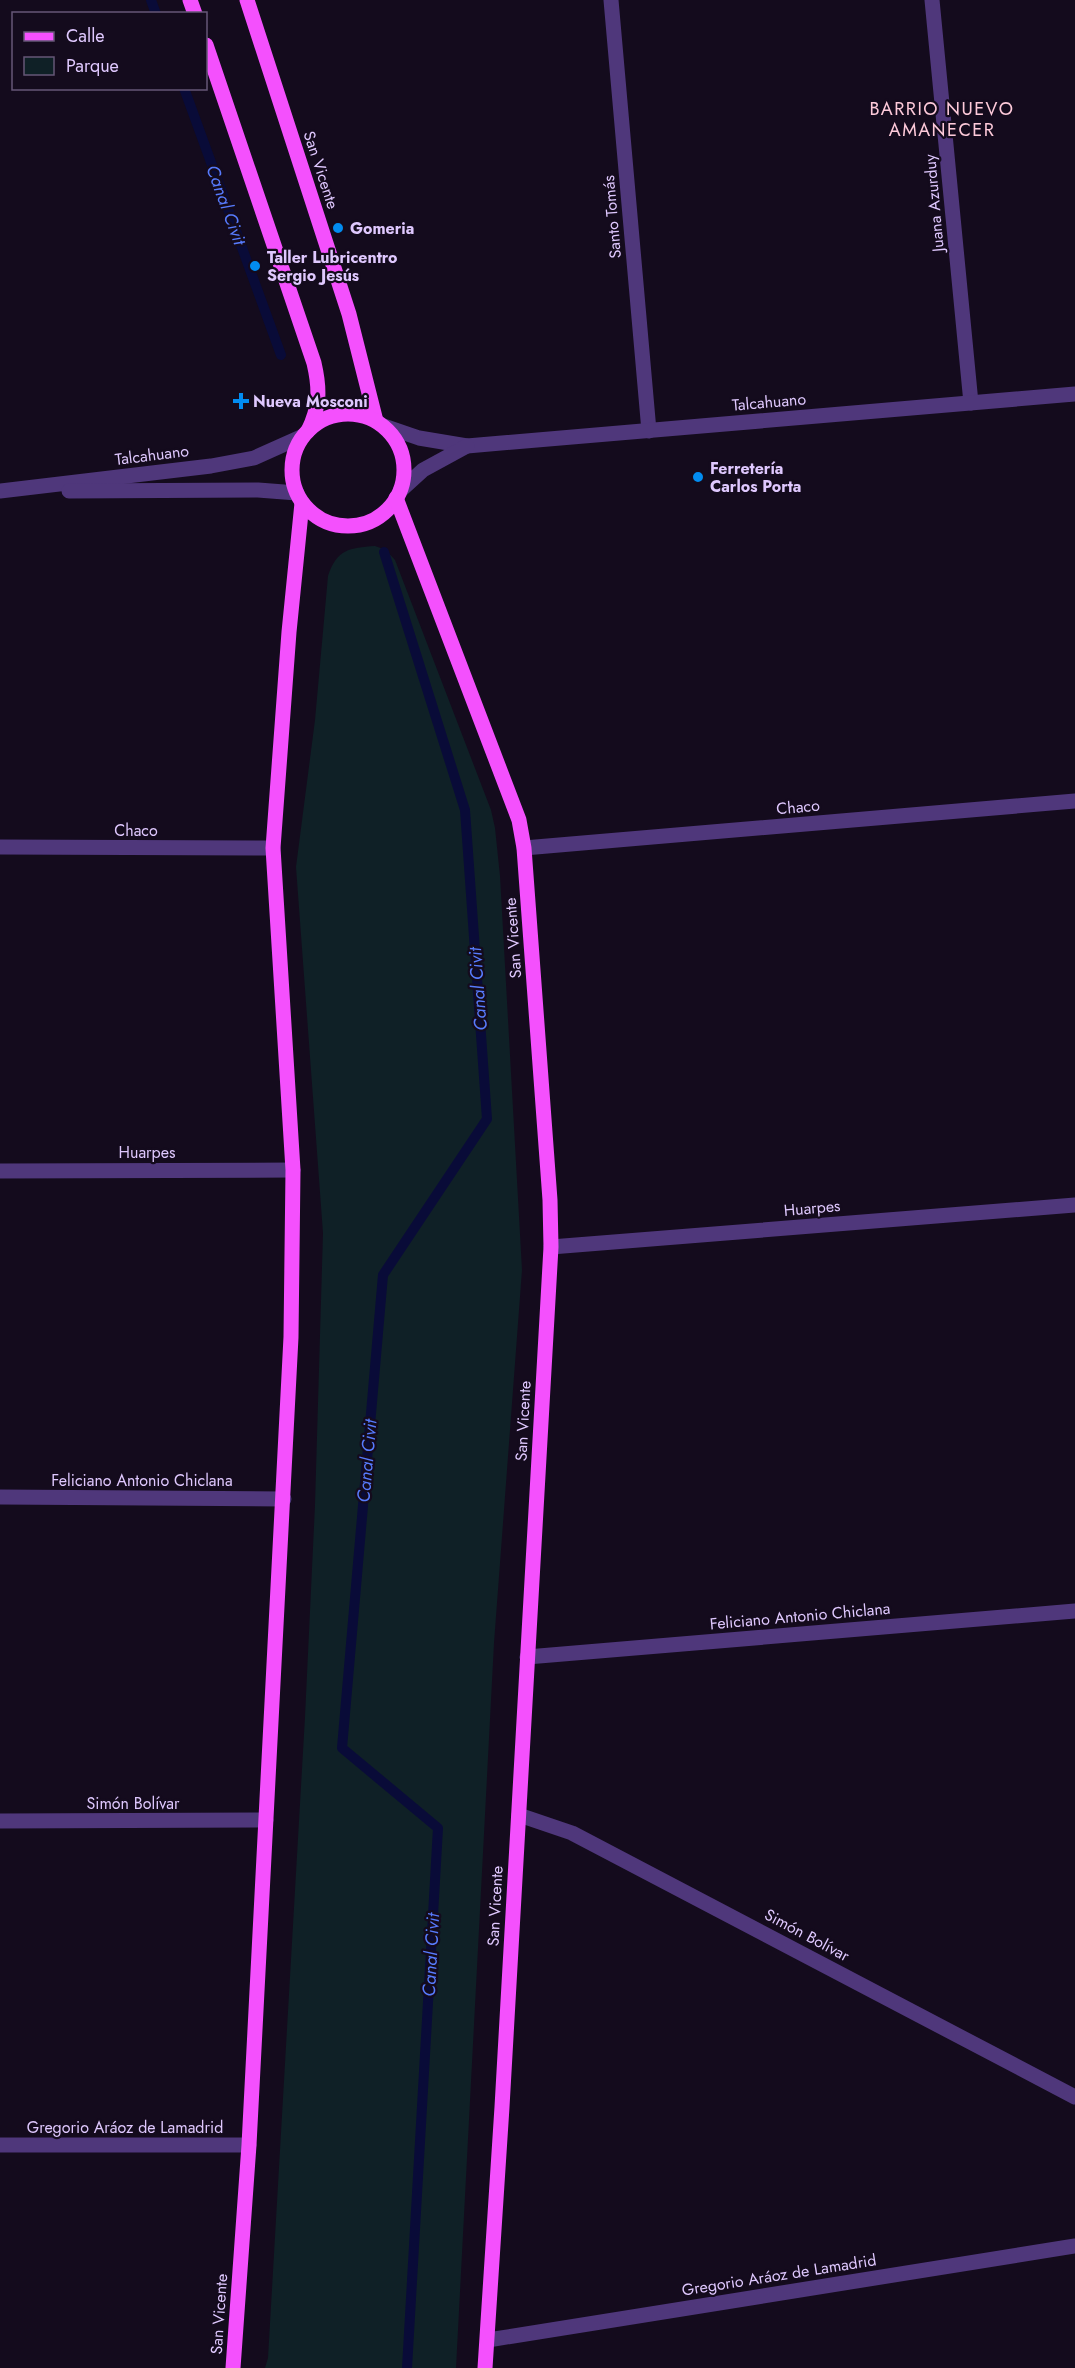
<svg xmlns="http://www.w3.org/2000/svg" width="1075" height="2368" font-family="Jost,sans-serif">
<style>
.green{fill:#0f2026}
.lines{fill:none;stroke-linecap:round;stroke-linejoin:round}
.stream{stroke:#090b38;stroke-width:10}
.minor{stroke:#4f377b;stroke-width:15}
.major{stroke:#f450fd;stroke-width:15}
.poi-dot{fill:#028cf0;stroke:#140b1d;stroke-width:2}
.labels{text-anchor:middle;dominant-baseline:central;stroke-width:4.5;stroke-linejoin:round;paint-order:stroke}
.street-label{font-size:16px;fill:#dfc8fe;stroke:#140b1d}
.poi-label{font-size:16px;font-weight:bold;fill:#dfc8fe;stroke:#140b1d;text-anchor:start}
.neighbourhood-label{font-size:18px;letter-spacing:1.5px;fill:#fecada;stroke:#140b1d}
.water-label{font-size:18px;font-style:italic;fill:#577bfd;stroke:#140b1d}
</style>
<rect width="100%" height="100%" fill="#140b1d"/>
<path class="green" d="M375 546 386 550 395 560 491 810 495 828 500 876 522 1270 494 1643 456 2368H265L268 2358 305 1717 315 1505 323 1233 296 867 315 720 328 576C337 549 349 548 375 546Z"/>
<g class="lines">
<g class="stream">
<polyline points="151,0 156,14"/>
<polyline points="184,88 281,355"/>
<polyline points="384,552 465,810 487,1119 383,1275 342,1748 438,1828 407,2368"/>
</g>
<g class="minor">
<polyline points="611,0 649,431"/>
<polyline points="932,0 971,403"/>
<polyline points="384,426 419,438 467,446 1075,394"/>
<polyline points="0,491 211,466 254,458 303,436"/>
<polyline points="69,491 258,490 297,493"/>
<polyline points="400,491 423,470 467,446"/>
<polyline points="0,847 273,848"/>
<polyline points="524,848 1075,801"/>
<polyline points="0,1171 293,1170"/>
<polyline points="551,1247 1075,1205"/>
<polyline points="0,1497 284,1499"/>
<polyline points="527,1657 1075,1611"/>
<polyline points="519,1815 572,1833 1075,2097"/>
<polyline points="0,1821 266,1820"/>
<polyline points="0,2145 249,2145"/>
<polyline points="488,2340 1075,2246"/>
</g>
<g class="major">
<polyline points="190,0 195,14"/>
<polyline points="247,0 349,314 376,421"/>
<path d="M206 45 314 363C320 389 320 407 308 431"/>
<circle cx="348" cy="470" r="56"/>
<polyline points="396,498 519,820 524,848 550,1200 551,1247 502,2107 485,2368"/>
<polyline points="233,2368 249,2145 291,1337 293,1170 273,848 289,632 302,503"/>
</g>
</g>
<g class="poi-dot">
<circle cx="338" cy="228" r="6"/>
<circle cx="255" cy="266" r="6"/>
<path d="M238 392h6v6h6v6h-6v6h-6v-6h-6v-6h6z"/>
<circle cx="698" cy="477" r="6"/>
</g>
<g class="labels">
<g class="street-label">
<text transform="translate(321 170) rotate(72)">San Vicente</text>
<text transform="translate(934 203) rotate(-95)">Juana Azurduy</text>
<text transform="translate(612 217) rotate(-95)">Santo Tomás</text>
<text transform="translate(769 402) rotate(-5)">Talcahuano</text>
<text transform="translate(152 455) rotate(-7)">Talcahuano</text>
<text transform="translate(798 807) rotate(-5)">Chaco</text>
<text x="136" y="830">Chaco</text>
<text transform="translate(513 938) rotate(-94)">San Vicente</text>
<text x="147" y="1152">Huarpes</text>
<text transform="translate(812 1208) rotate(-5)">Huarpes</text>
<text transform="translate(523 1421) rotate(-87)">San Vicente</text>
<text x="142" y="1480">Feliciano Antonio Chiclana</text>
<text transform="translate(800 1616) rotate(-5)">Feliciano Antonio Chiclana</text>
<text x="133" y="1803">Simón Bolívar</text>
<text transform="translate(495 1906) rotate(-87)">San Vicente</text>
<text transform="translate(807 1935) rotate(28)">Simón Bolívar</text>
<text x="125" y="2127">Gregorio Aráoz de Lamadrid</text>
<text transform="translate(779 2275) rotate(-9)">Gregorio Aráoz de Lamadrid</text>
<text transform="translate(219 2314) rotate(-86)">San Vicente</text>
</g>
<g class="poi-label">
<text x="350" y="228">Gomeria</text>
<text x="267" y="257">Taller Lubricentro<tspan x="267" dy="18">Sergio Jesús</tspan></text>
<text x="253" y="401">Nueva Mosconi</text>
<text x="710" y="468">Ferretería<tspan x="710" dy="18">Carlos Porta</tspan></text>
</g>
<g class="neighbourhood-label">
<text x="942" y="109">BARRIO NUEVO<tspan x="942" dy="21">AMANECER</tspan></text>
</g>
<g class="water-label">
<text transform="translate(226 205) rotate(70)">Canal Civit</text>
<text transform="translate(478 989) rotate(-94)">Canal Civit</text>
<text transform="translate(367 1461) rotate(-85)">Canal Civit</text>
<text transform="translate(431 1955) rotate(-87)">Canal Civit</text>
</g>
</g>
<rect x="12" y="12" width="195" height="78" fill="#140b1d" stroke="#655777" stroke-width="1.5"/>
<rect x="24" y="32" width="30" height="9" fill="#f450fd" stroke="#655777" stroke-width="1.5"/>
<text x="66" y="42" font-size="18" fill="#dfc8fe">Calle</text>
<rect x="24" y="57" width="30" height="18" fill="#0f2026" stroke="#655777" stroke-width="1.5"/>
<text x="66" y="72" font-size="18" fill="#dfc8fe">Parque</text>
</svg>
